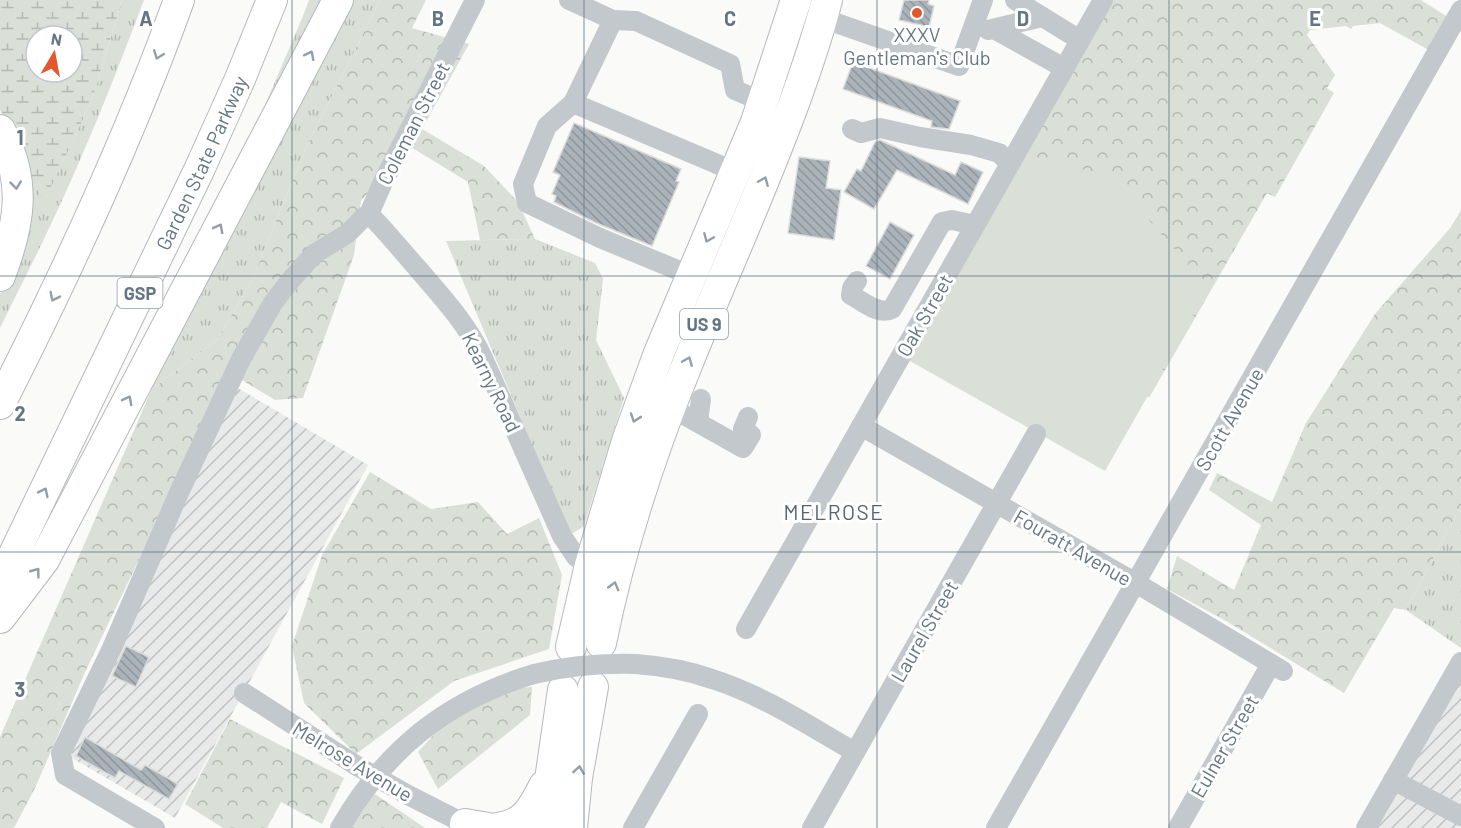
<svg xmlns="http://www.w3.org/2000/svg" width="1461" height="828" font-family="Barlow,sans-serif">
<style>
.industrial{fill:url(#industrial-furrows)}
.grass{fill:url(#grass-tufts)}
.forest{fill:url(#forest-crowns)}
.wetland{fill:url(#wetland-marsh);fill-rule:evenodd}
.park{fill:#dadfd7}
.building{fill:url(#building-back-hatch);stroke:#dcdcda;stroke-width:1.5}
.lines{fill:none;stroke-linecap:round;stroke-linejoin:round}
.highway-casing{stroke:#b4b9bd;stroke-width:32}
.minor{stroke:#c3c8cc;stroke-width:20}
.highway{stroke:#fff;stroke-width:30}
.minor-bridge{stroke:#c3c8cc;stroke-width:20}
.oneway{stroke:#939fa8}
.grid{fill:none;stroke:#657683;stroke-width:1.5;stroke-opacity:0.55}
.poi-dot{fill:#e4572e;stroke:#fff;stroke-width:2}
.labels{text-anchor:middle;dominant-baseline:central;stroke-width:6;stroke-linejoin:round;paint-order:stroke}
.shield{fill:#fff;stroke:#939fa8;stroke-width:1.5}
.shield-label{font-size:18px;font-weight:bold;fill:#657683}
.poi-label{font-size:20px;fill:#657683;stroke:#fff}
.street-label{font-size:20px;fill:#657683;stroke:#fff}
.neighbourhood-label{font-size:21px;letter-spacing:1.5px;fill:#57646e;stroke:#fff}
.grid-label{font-size:20px;text-anchor:middle;font-weight:bold;fill:#657683;stroke:#fff;stroke-width:6;stroke-linejoin:round;paint-order:stroke}
</style>
<defs>
<pattern id="industrial-furrows" width="10" height="10" patternUnits="userSpaceOnUse" patternTransform="scale(1.5)"><rect width="10" height="10" fill="#e8e9e9"/><path d="M-1 1l2-2M0 10L10 0M9 11l2-2" fill="none" stroke="#c0c1c2"/></pattern>
<pattern id="grass-tufts" width="24" height="20" patternUnits="userSpaceOnUse" patternTransform="scale(1.5)"><rect width="24" height="20" fill="#dadfd7"/><path d="M3 7l-1-3M5 7V3M7 7l1-3M15 17l-1-3M17 17v-4M19 17l1-3" fill="none" stroke="#b4b9b4"/></pattern>
<pattern id="forest-crowns" width="20" height="18" patternUnits="userSpaceOnUse" patternTransform="scale(1.5)"><rect width="20" height="18" fill="#dadfd7"/><path d="M2 6a3 3 0 1 1 6 0M12 15a3 3 0 1 1 6 0" fill="none" stroke="#b4b9b4"/></pattern>
<pattern id="wetland-marsh" width="20" height="14" patternUnits="userSpaceOnUse" patternTransform="scale(1.5)"><rect width="20" height="14" fill="#dadfd7"/><path d="M1 5h8M5 5V1M11 12h8M15 12V8" fill="none" stroke="#b4b9b4"/></pattern>
<pattern id="building-back-hatch" width="6" height="6" patternUnits="userSpaceOnUse" patternTransform="scale(1.5)"><rect width="6" height="6" fill="#aab3b9"/><path d="M-1 5l2 2M0 0l6 6M5-1l2 2" fill="none" stroke="#8e969c"/></pattern>
</defs>
<rect width="100%" height="100%" fill="#fafaf8"/>
<g class="industrial">
<polygon points="231,384 368,465 175,818 72,758 72,750"/>
<polygon points="1461,656 1461,828 1364,828"/>
</g>
<g class="grass">
<path d="M122 0H144C113 82 81 163 43 241 29 270 14 299 0 328V294L12 265 26 187 48 192 92 100Z"/>
<polygon points="309,0 329,0 239,166 303,16"/>
<polygon points="352,0 380,0 305,150 252,280 217,340 152,389 156,367"/>
<polygon points="535,239 595,263 603,279 596,340 624,398 584,526 570,535 446,241"/>
<polygon points="1461,505 1461,648 1406,610"/>
</g>
<g class="forest">
<polygon points="380,0 426,0 412,28 469,44 422,129 484,166 518,202 535,239 480,240 468,182 406,144 361,201 354,255 303,398 275,400 229,372 86,670 36,786 14,828 0,828 0,737 152,389 217,340 252,280 305,150"/>
<polygon points="1103,0 1421,0 1454,21 1436,54 1380,23 1353,26 1351,29 1346,26 1310,30 1307,35 1335,75 1327,88 1334,93 1275,197 1267,193 1149,398 1113,361 1029,160 1014,157"/>
<polygon points="1461,210 1461,505 1406,610 1394,608 1344,693 1226,621 1167,589 1177,556 1234,590 1261,525 1209,490 1217,473 1272,502 1306,423 1375,314 1451,227"/>
<polygon points="370,472 431,509 478,502 507,534 539,518 562,575 549,649 454,681 356,754 304,703 292,646 322,555"/>
<polygon points="532,687 530,715 438,789 418,752 474,690"/>
<polygon points="230,719 344,778 322,824 281,802 267,828 223,828 185,804"/>
<polygon points="375,794 425,828 341,828 343,824"/>
</g>
<path class="wetland" d="M0 0H122L92 100 48 193C43 197 38 196 33 192L4 117 0 110ZM36 36H72V72H36Z"/>
<polygon class="park" points="1014,157 1108,174 1209,288 1105,471 901,356"/>
<g class="building">
<polygon points="904,0 929,0 928,4 934,6 929,27 899,20"/>
<polygon points="853,62 960,101 949,129 931,127 932,121 843,89"/>
<polygon points="574,123 681,169 676,181 679,182 652,246 594,222 554,202 556,196 552,194 560,175 553,172"/>
<polygon points="880,140 955,175 961,162 983,172 968,204 897,170 874,209 844,192 857,169 861,171 875,142"/>
<polygon points="799,157 830,161 826,188 841,190 834,240 788,233"/>
<polygon points="890,222 914,235 890,279 866,266"/>
<polygon points="126,646 149,657 136,687 112,676"/>
<polygon points="85,737 141,770 145,765 178,784 169,799 119,771 115,778 76,756"/>
</g>
<g class="lines">
<g class="highway-casing">
<g id="highway">
<path d="M0 130C27 182 20 223 0 276"/>
<path d="M0 404C67 272 129 139 179 0"/>
<path id="s1" d="M0 583 200 168 240 79 272 0"/>
<polyline points="0,618 44,560 338,0"/>
<path d="M601 643C620 549 651 453 687 365 723 275 764 187 797 95 808 64 819 32 827 0"/>
<polyline points="571,647 590,565 627,441 659,353 756,122 796,0"/>
<polyline points="465,824 488,828"/>
<path d="M498 828C524 825 533 808 544 786"/>
<polyline points="543,828 563,690"/>
<polyline points="572,828 577,778 593,687"/>
</g>
</g>
<g class="minor">
<polyline points="569,0 613,20 636,21 730,64 735,90 763,102"/>
<polyline points="1015,0 1080,40"/>
<polyline points="822,18 959,66 983,0"/>
<polyline points="613,20 573,103 736,172"/>
<polyline points="994,29 1064,68"/>
<polyline points="988,30 1042,17"/>
<polyline points="573,103 547,126 523,184 527,203 600,238 692,276"/>
<polyline points="852,129 861,133 880,128 920,137 971,145 999,153 1010,163"/>
<path d="M369 214C386 231 402 251 418 269 443 298 467 324 483 358L562 536 576 557 590 565"/>
<polyline points="369,214 383,182 475,0"/>
<path d="M857 281 852 288 851 295C862 301 879 316 892 309L942 222 952 220 975 225"/>
<polyline points="670,407 743,448 751,435 743,429 748,417"/>
<polyline points="698,422 701,399"/>
<polyline points="861,426 1136,583 1283,671"/>
<polyline points="746,629 1103,0"/>
<path d="M636 664C662 666 687 670 712 679 763 695 809 726 855 752"/>
<polyline points="244,693 357,766 408,795 465,824"/>
<polyline points="1393,780 1461,816"/>
<polyline points="155,828 65,775 61,753 112,648 178,495 241,359 273,303 289,282 314,254 347,234 364,217 369,214"/>
<path d="M340 828C385 750 447 700 534 674"/>
<polyline points="633,828 698,714"/>
<polyline points="812,828 1036,434"/>
<polyline points="996,828 1461,10"/>
<polyline points="1178,828 1271,664"/>
<polyline points="1366,828 1461,662"/>
</g>
<use href="#highway" class="highway"/>
<path class="minor-bridge" d="M534 674C568 666 601 663 636 664"/>
</g>
<defs><path id="oneway-chevron" d="M-2-3.5L2.5 0L-2 3.5" fill="none" stroke-width="1.6" stroke-linecap="round" stroke-linejoin="round" transform="scale(1.5)"/></defs>
<g class="oneway">
<use href="#oneway-chevron" transform="translate(158 55) rotate(111)"/>
<use href="#oneway-chevron" transform="translate(310 55) rotate(-63)"/>
<use href="#oneway-chevron" transform="translate(764 181) rotate(-67)"/>
<use href="#oneway-chevron" transform="translate(16 185) rotate(84)"/>
<use href="#oneway-chevron" transform="translate(219 228) rotate(-62)"/>
<use href="#oneway-chevron" transform="translate(708 238) rotate(113)"/>
<use href="#oneway-chevron" transform="translate(54 297) rotate(116)"/>
<use href="#oneway-chevron" transform="translate(688 361) rotate(-68)"/>
<use href="#oneway-chevron" transform="translate(128 400) rotate(-62)"/>
<use href="#oneway-chevron" transform="translate(635 418) rotate(109)"/>
<use href="#oneway-chevron" transform="translate(44 492) rotate(-64)"/>
<use href="#oneway-chevron" transform="translate(36 572) rotate(-53)"/>
<use href="#oneway-chevron" transform="translate(614 586) rotate(-75)"/>
<use href="#oneway-chevron" transform="translate(579 770) rotate(-81)"/>
</g>
<path class="grid" d="M292 0V828M584 0V828M877 0V828M1169 0V828M0 276H1461M0 552H1461"/>
<circle class="poi-dot" cx="917" cy="13" r="6"/>
<g class="labels">
<g class="shield">
<rect x="117.5" y="278" width="45" height="30" rx="4.5"/>
<rect x="680" y="309" width="48" height="30" rx="4.5"/>
</g>
<g class="shield-label">
<text x="140" y="293">GSP</text>
<text x="704" y="324">US 9</text>
</g>
<g class="poi-label">
<text x="917" y="34">XXXV<tspan x="917" dy="23">Gentleman's Club</tspan></text>
</g>
<g class="street-label">
<text transform="translate(413 123) rotate(-63)">Coleman Street</text>
<text stroke="none"><textPath href="#s1" startOffset="466">Garden State Parkway</textPath></text>
<text transform="translate(924 315) rotate(-60)">Oak Street</text>
<text transform="translate(492 382) rotate(64)">Kearny Road</text>
<text transform="translate(1229 419) rotate(-60)">Scott Avenue</text>
<text transform="translate(1073 547) rotate(30)">Fouratt Avenue</text>
<text transform="translate(924 631) rotate(-60)">Laurel Street</text>
<text transform="translate(1224 746) rotate(-60)">Eulner Street</text>
<text transform="translate(353 761) rotate(31)">Melrose Avenue</text>
</g>
<g class="neighbourhood-label">
<text x="834" y="511">MELROSE</text>
</g>
</g>
<g class="grid-label">
<text x="146" y="26">A</text>
<text x="438" y="26">B</text>
<text x="730" y="26">C</text>
<text x="1023" y="26">D</text>
<text x="1315" y="26">E</text>
<text x="20" y="145">1</text>
<text x="20" y="421">2</text>
<text x="20" y="697">3</text>
</g>
<g transform="translate(54 54) rotate(10)"><circle r="28" fill="#ffffff" stroke="#c1c8cd" stroke-width="1.5"/>
<path d="M0-4.5L10 22L0 15L-10 22Z" fill="#e4572e"/>
<text y="-9" font-size="16" font-weight="bold" text-anchor="middle" fill="#657683">N</text>
</g>
</svg>
